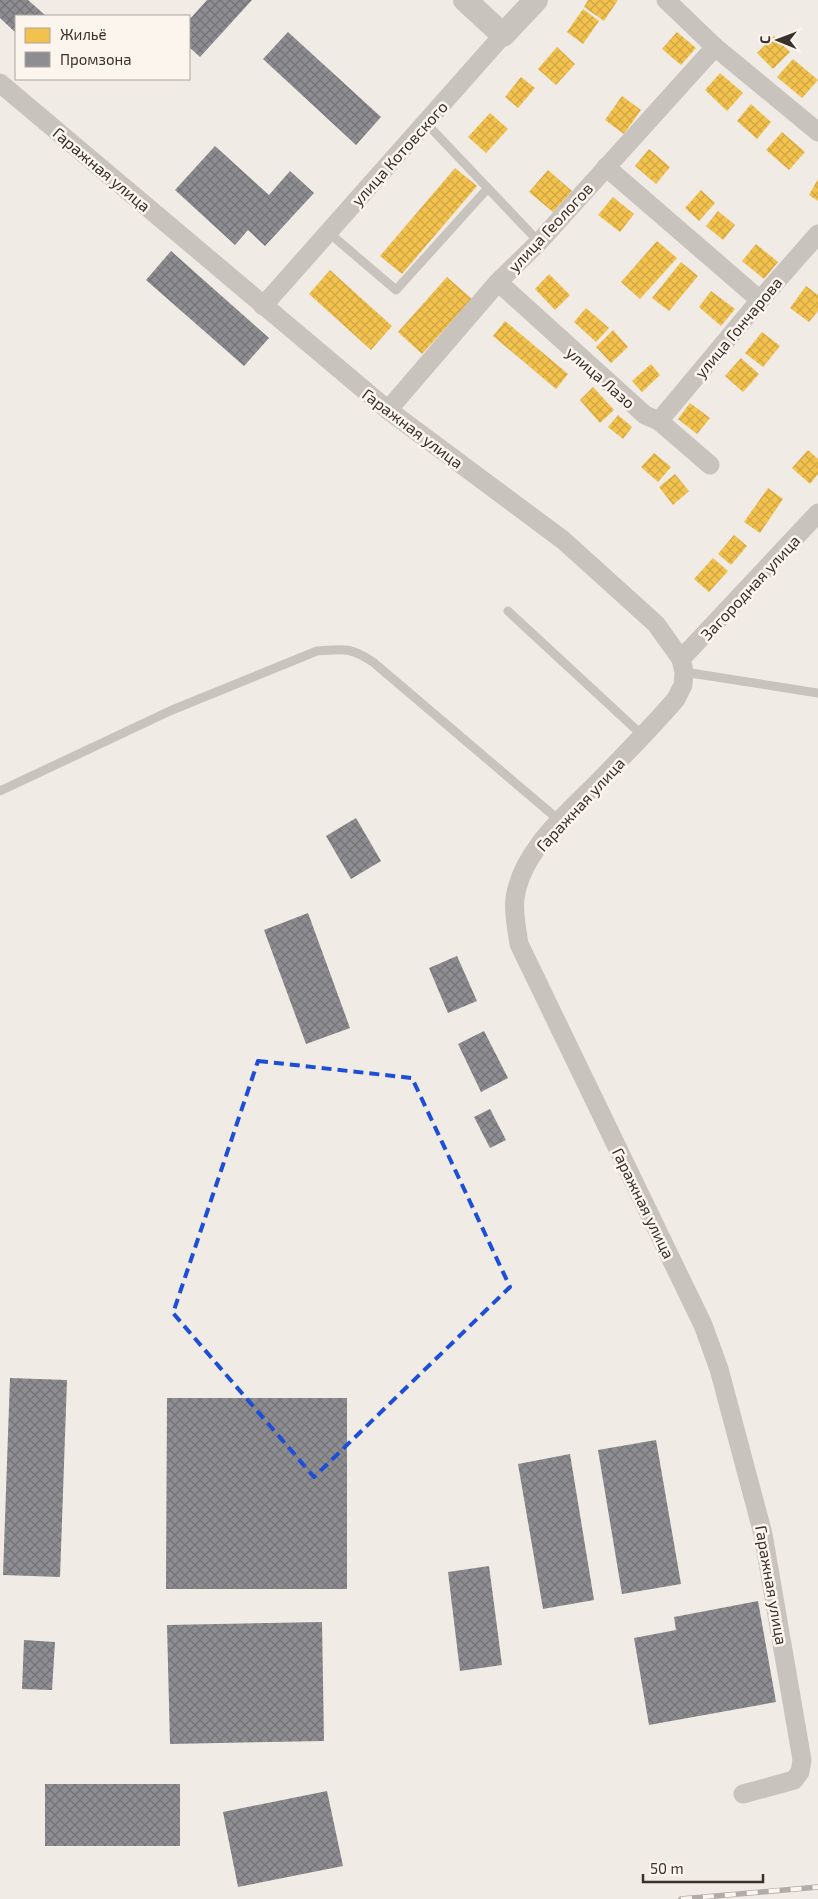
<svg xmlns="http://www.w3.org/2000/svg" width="818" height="1899" font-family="'Exo 2',sans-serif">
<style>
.homes{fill:url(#homes-cross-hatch)}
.industry{fill:url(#industry-cross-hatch)}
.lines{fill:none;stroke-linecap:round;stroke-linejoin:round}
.service{stroke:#c9c3be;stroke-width:9}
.minor{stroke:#c9c3be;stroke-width:19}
.tertiary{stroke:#c9c3be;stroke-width:24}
.rail-casing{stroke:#b1aca8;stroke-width:5.5}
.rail{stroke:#fbf5ee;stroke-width:4;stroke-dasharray:11;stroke-linecap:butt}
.marked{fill:none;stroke:#1d4ed8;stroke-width:4;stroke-dasharray:10 6;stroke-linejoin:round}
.labels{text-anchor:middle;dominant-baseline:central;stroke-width:5;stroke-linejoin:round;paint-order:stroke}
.street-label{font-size:16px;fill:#3b302b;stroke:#fbf5ee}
</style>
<defs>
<pattern id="homes-cross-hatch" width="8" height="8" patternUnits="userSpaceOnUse" patternTransform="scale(1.25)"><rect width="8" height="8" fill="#f2c14e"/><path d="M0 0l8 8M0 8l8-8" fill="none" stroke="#d0a644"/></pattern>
<pattern id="industry-cross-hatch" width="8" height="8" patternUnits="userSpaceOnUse" patternTransform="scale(1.25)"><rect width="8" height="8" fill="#8d8d92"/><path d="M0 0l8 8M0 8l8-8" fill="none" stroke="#747477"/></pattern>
</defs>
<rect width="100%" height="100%" fill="#f0ebe5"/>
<g class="homes">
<polygon points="588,0 618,0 604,21 584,7"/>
<polygon points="583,9 599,21 583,44 567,32"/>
<polygon points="677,32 696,48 681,65 662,49"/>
<polygon points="774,36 790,52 773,69 757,53"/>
<polygon points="557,47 575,64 556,85 538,69"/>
<polygon points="793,59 818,80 802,98 777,77"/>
<polygon points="720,73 743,93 727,111 705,90"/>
<polygon points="521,77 535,88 518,108 505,97"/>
<polygon points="622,96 641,110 624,134 605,120"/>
<polygon points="751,104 771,122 757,139 737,121"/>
<polygon points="490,113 508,129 486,153 468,137"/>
<polygon points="782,132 805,152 789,170 766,150"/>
<polygon points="649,149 670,167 656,184 635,166"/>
<polygon points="455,168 477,186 402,274 380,256"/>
<polygon points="548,170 572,191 553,212 529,192"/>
<polygon points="818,179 818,201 809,195"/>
<polygon points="701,190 715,203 699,221 685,208"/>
<polygon points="613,197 634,214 620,232 598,215"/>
<polygon points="718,211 735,225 723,240 706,226"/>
<polygon points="657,241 677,258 640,299 621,282"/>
<polygon points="756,244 778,262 764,279 742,261"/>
<polygon points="681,262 698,276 669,311 652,298"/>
<polygon points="330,270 392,326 371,350 309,294"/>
<polygon points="549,274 570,295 555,310 535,289"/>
<polygon points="447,277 472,299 422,354 398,332"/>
<polygon points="806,286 818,295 818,311 809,322 790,308"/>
<polygon points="711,291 735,309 721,326 699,307"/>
<polygon points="586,308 609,328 596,342 574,322"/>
<polygon points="505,321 568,374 556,389 493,336"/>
<polygon points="613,330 628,347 611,363 596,347"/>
<polygon points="762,332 780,346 763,367 745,353"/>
<polygon points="741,358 759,374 743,392 725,376"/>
<polygon points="651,364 660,375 642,392 632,381"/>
<polygon points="593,387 614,410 600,423 580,400"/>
<polygon points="690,403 710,418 697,434 678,419"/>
<polygon points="618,415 632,427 623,439 608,427"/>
<polygon points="808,450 818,459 818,474 810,484 792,468"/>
<polygon points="654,453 671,467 658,482 641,467"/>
<polygon points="675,474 689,491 673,505 659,487"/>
<polygon points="768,488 783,499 760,533 744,522"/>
<polygon points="734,535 747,546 731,565 718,554"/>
<polygon points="713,558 728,571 709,592 694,579"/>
</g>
<g class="industry">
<polygon points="0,0 28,0 46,16 16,16 16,33 0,18"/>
<polygon points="207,0 252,0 200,57 189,47 189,20"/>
<polygon points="288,32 381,117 356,145 263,59"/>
<polygon points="215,146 269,195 290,171 314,193 265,246 248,230 235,245 175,190"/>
<polygon points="171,251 269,338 244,366 146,280"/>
<polygon points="356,818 381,861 351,879 326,836"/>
<polygon points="308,913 350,1028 306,1044 264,930"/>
<polygon points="457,956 477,1001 448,1013 429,968"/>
<polygon points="484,1031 508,1078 481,1092 458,1044"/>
<polygon points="490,1109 506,1140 490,1148 474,1117"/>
<polygon points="10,1378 67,1380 60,1577 3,1575"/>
<polygon points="167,1398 347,1398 347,1589 166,1589"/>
<polygon points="656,1440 681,1584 622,1594 598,1450"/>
<polygon points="570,1454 594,1600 543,1609 518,1464"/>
<polygon points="489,1566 502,1665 460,1671 448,1572"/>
<polygon points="758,1601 776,1702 649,1725 634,1638 676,1630 674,1617"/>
<polygon points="322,1622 324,1741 170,1744 167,1625"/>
<polygon points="24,1640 55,1642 52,1690 22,1689"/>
<rect x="45" y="1784" width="135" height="62"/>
<polygon points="327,1791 343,1866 238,1887 223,1812"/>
</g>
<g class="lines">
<g class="service">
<polyline points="426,123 539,242"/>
<polyline points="328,232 396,290 488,188"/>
<polyline points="508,611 643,736"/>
<polyline points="684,672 818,693"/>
<path d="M0 791 172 710 317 651C345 649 350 647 373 662L560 821"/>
</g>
<g class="minor">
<polyline points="666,0 715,47 818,132"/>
<path d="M0 83 388 410 563 540 656 624 681 659 684 672 683 685 676 699C653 726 628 751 603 777 571 810 522 849 515 898 513 913 517 929 519 944L703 1325 719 1369 763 1534 802 1760 800 1772 794 1780 743 1794"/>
<polyline points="606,167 760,300"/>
<polyline points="498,282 645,415 659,421 710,465"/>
<polyline points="263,306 503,35"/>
<polyline points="388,410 498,282 539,242 715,47"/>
<polyline points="659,421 760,300 818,234"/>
<polyline points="681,659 818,513"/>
</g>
<polyline class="tertiary" points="465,0 503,35 536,0"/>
<g class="rail-casing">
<polyline id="rail" points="681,1899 818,1887"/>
</g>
<use href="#rail" class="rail"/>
</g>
<path class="marked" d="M258 1061 412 1078 510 1287 314 1477 173 1313Z"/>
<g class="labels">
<g class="street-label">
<text transform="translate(399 153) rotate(-48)">улица Котовского</text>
<text transform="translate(102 169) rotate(40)">Гаражная улица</text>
<text transform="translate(550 227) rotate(-47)">улица Геологов</text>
<text transform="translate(738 327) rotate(-50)">улица Гончарова</text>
<text transform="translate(601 377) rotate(41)">улица Лазо</text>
<text transform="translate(413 428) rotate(37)">Гаражная улица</text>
<text transform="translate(750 587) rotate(-47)">Загородная улица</text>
<text transform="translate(580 804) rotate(-47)">Гаражная улица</text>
<text transform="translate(644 1203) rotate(64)">Гаражная улица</text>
<text transform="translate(772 1585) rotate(80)">Гаражная улица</text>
</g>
</g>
<rect x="15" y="15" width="175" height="65" fill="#fbf5ee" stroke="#aea6a0"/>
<rect x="25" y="28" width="25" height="15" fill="#f2c14e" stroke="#aea6a0"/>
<text x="60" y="40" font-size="15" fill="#3b302b">Жильё</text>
<rect x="25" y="52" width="25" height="15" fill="#8d8d92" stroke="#aea6a0"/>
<text x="60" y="65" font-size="15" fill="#3b302b">Промзона</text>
<g transform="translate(778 40) rotate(271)" stroke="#fbf5ee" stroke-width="4" paint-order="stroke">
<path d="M0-4L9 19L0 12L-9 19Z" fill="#3b302b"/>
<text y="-8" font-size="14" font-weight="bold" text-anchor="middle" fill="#3b302b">С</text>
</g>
<path d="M643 1874v8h120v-8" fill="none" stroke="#3b302b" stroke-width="2.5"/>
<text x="650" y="1874" font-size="15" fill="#3b302b" stroke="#fbf5ee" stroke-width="4" paint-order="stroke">50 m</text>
</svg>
